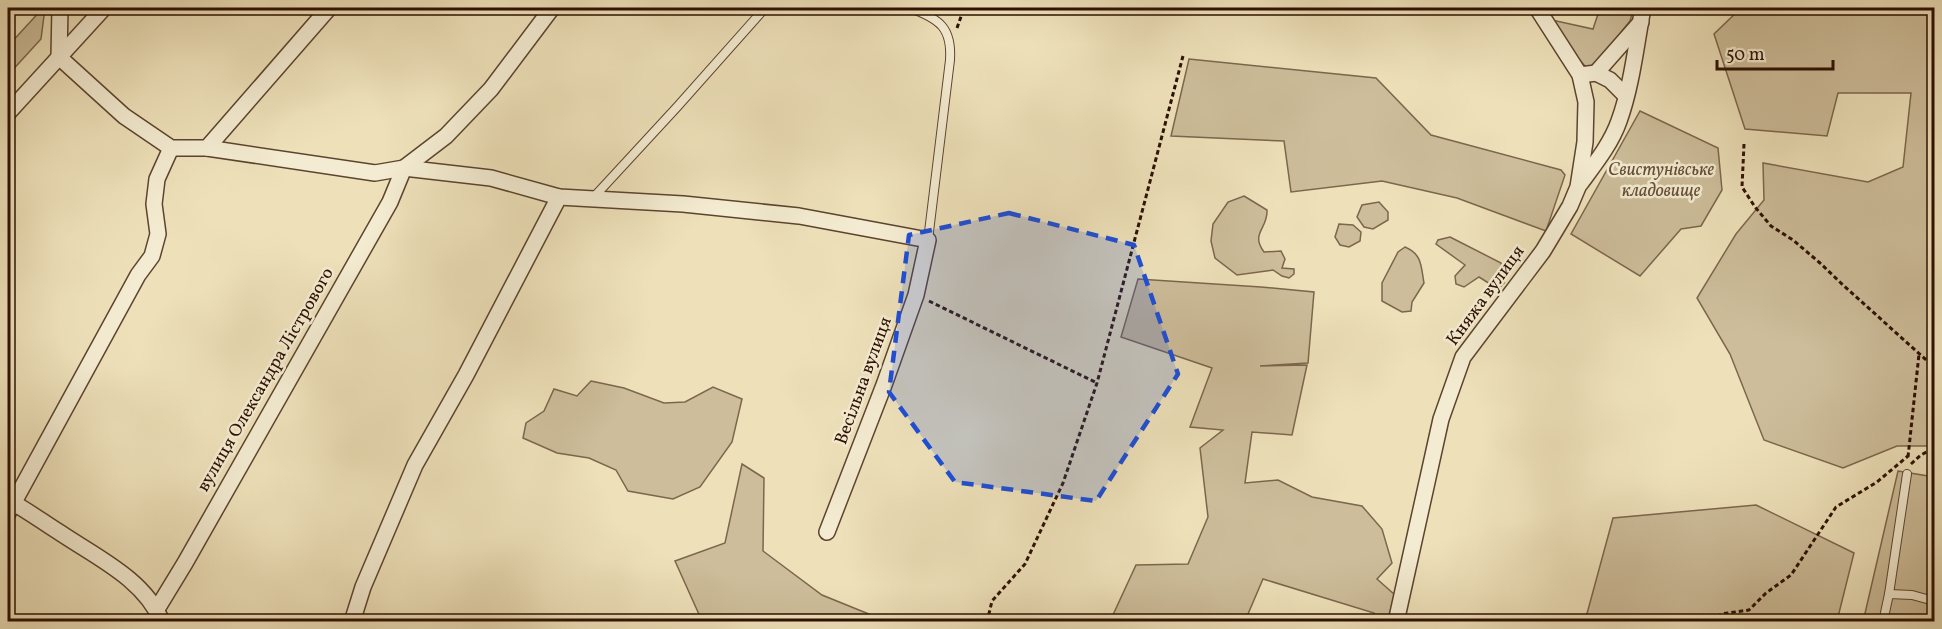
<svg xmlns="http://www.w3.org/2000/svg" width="1942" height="629" font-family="Vollkorn,serif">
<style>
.green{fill:#cdbd9a;stroke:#7c664d;stroke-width:1.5}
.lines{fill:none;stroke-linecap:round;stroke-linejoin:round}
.lane-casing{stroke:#5c442e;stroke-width:10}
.street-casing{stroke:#5c442e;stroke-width:18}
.path{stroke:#2c0f00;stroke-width:3;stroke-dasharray:4.5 3;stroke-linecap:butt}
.lane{stroke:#f4ecd2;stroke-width:8}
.street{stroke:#f4ecd2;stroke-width:15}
.marked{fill:#1d4ed8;fill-opacity:0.2;stroke:#1d4ed8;stroke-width:4.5;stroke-dasharray:12 8;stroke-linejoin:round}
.labels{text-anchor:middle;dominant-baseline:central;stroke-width:5;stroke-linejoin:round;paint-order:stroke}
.park-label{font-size:18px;font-style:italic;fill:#644c36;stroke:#f4ecd2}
.street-label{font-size:18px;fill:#2c0f00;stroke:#f4ecd2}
</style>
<rect width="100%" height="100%" fill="#eee1ba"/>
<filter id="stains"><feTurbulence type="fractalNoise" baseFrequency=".00333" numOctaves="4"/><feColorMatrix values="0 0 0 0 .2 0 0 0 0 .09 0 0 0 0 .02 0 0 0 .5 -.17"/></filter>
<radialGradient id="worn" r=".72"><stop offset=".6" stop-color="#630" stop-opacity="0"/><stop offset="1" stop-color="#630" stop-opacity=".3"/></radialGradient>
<g class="green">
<polygon points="43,8 45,8 41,39 8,75 8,46"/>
<polygon points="1600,8 1634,8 1630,21 1595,65 1586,67 1561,40 1552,20 1593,29"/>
<polygon points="1741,8 1934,8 1934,446 1897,446 1843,468 1764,440 1730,354 1697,298 1736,234 1764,200 1763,163 1868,182 1903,167 1911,93 1838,93 1827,136 1745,129 1714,34"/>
<polygon points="1189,59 1376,78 1431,135 1561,170 1565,175 1546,231 1457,198 1382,181 1291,192 1284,141 1171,136"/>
<polygon points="1640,111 1718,148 1722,190 1701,226 1681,229 1640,276 1571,234"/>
<path d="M1244 196 1267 210C1268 229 1250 233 1264 252L1281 251 1285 259 1282 268 1294 269V274L1289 278 1282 276 1273 270 1237 275 1215 258 1211 241 1213 224 1228 202Z"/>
<polygon points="1379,202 1388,212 1388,220 1373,229 1364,227 1357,217 1362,205"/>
<polygon points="1339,224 1353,225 1361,232 1360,241 1349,247 1340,245 1335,237"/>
<polygon points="1450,237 1501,263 1503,271 1495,275 1499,282 1504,283 1498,289 1479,277 1464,287 1456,284 1455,276 1465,265 1436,244 1438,240"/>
<path d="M1405 247C1422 254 1421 266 1424 283L1412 302 1411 311 1402 312 1382 301V283L1398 252Z"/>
<polygon points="1138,279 1261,287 1314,292 1308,363 1260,366 1307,365 1292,435 1252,432 1245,483 1278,480 1312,497 1362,506 1382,529 1392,563 1377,579 1395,595 1390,621 1373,621 1374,613 1263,579 1245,621 1120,622 1112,617 1136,565 1188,564 1208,517 1200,448 1223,430 1190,427 1212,368 1121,337"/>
<polygon points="591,381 624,388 664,403 685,402 713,387 742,399 732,442 700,487 673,499 628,491 616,470 589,458 557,453 523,438 526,423 544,411 554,389 577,396"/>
<polygon points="742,464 764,478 763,551 822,595 886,621 702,621 675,561 725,543"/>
<polygon points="1898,471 1934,477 1934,621 1863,622"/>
<polygon points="1756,505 1854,553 1837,621 1585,621 1613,518"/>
</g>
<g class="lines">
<g class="lane-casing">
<g id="lane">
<path d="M910 8C940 19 952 28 950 60L928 240"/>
<polyline points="593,198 677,107 765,8"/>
<polyline points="1889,594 1907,474"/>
<polyline points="1883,622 1889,594 1912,595 1934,601"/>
</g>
</g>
<g class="street-casing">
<g id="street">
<polyline points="60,8 59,57 124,116 171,148 207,148 329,8"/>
<polyline points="1596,73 1610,80 1626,96"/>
<polyline points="1580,75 1596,73 1641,22"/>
<polyline points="8,113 104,8"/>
<polyline points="207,148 375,173 404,168 491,178 559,197 683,204 799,216 928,240 916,295 884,385 827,532"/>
<path d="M1580 184C1594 165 1611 144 1619 121 1632 85 1636 45 1643 8"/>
<path d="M8 500C27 510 44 523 62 534 98 558 145 580 162 622"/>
<polyline points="8,513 138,275 152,256 158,234 154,204 157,179 171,148"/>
<polyline points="157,609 185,563 390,202 404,168 446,136 491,89 552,8"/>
<polyline points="352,622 363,587 415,465 466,375 559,197"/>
<polyline points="1396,622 1441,419 1463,357 1543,251 1570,206 1578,187 1585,142 1586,102 1580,75 1537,8"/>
</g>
</g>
<g class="path">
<polyline points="957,28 964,8"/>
<polyline points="1744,144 1742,187 1755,207 1771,226 1793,240 1820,263 1843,285 1934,367"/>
<polyline points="929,301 1097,383"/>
<polyline points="1908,457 1919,354"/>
<polyline points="1911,464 1921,455 1934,448"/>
<polyline points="987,622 992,601 1025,564 1063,483 1097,383 1183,56"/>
<polyline points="1712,622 1721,614 1749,610 1766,593 1791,575 1836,507 1877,482 1908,456"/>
</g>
<use href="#lane" class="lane"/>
<use href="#street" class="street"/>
</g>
<path class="marked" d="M1009 213 1134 245 1178 374 1096 501 955 482 889 392 909 235Z"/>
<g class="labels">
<g class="park-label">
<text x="1661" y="170">Свистунівське<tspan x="1661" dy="21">кладовище</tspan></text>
</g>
<g class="street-label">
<text transform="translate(1486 296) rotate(-54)">Княжа вулиця</text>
<text transform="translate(266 380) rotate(-60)">вулиця Олександра Лістрового</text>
<text transform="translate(864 381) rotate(-70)">Весільна вулиця</text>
</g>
</g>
<rect width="1942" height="629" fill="none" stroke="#eee1ba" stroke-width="30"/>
<rect x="9" y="9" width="1924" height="611" fill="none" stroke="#2c0f00" stroke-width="3"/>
<rect x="15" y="15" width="1912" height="599" fill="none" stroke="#2c0f00" stroke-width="1.5"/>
<path d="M1717 60v9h116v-9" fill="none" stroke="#2c0f00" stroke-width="3"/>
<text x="1726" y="60" font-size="18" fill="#2c0f00" stroke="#f4ecd2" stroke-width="4.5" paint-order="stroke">50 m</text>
<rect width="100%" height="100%" filter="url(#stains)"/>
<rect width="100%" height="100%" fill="url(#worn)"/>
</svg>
